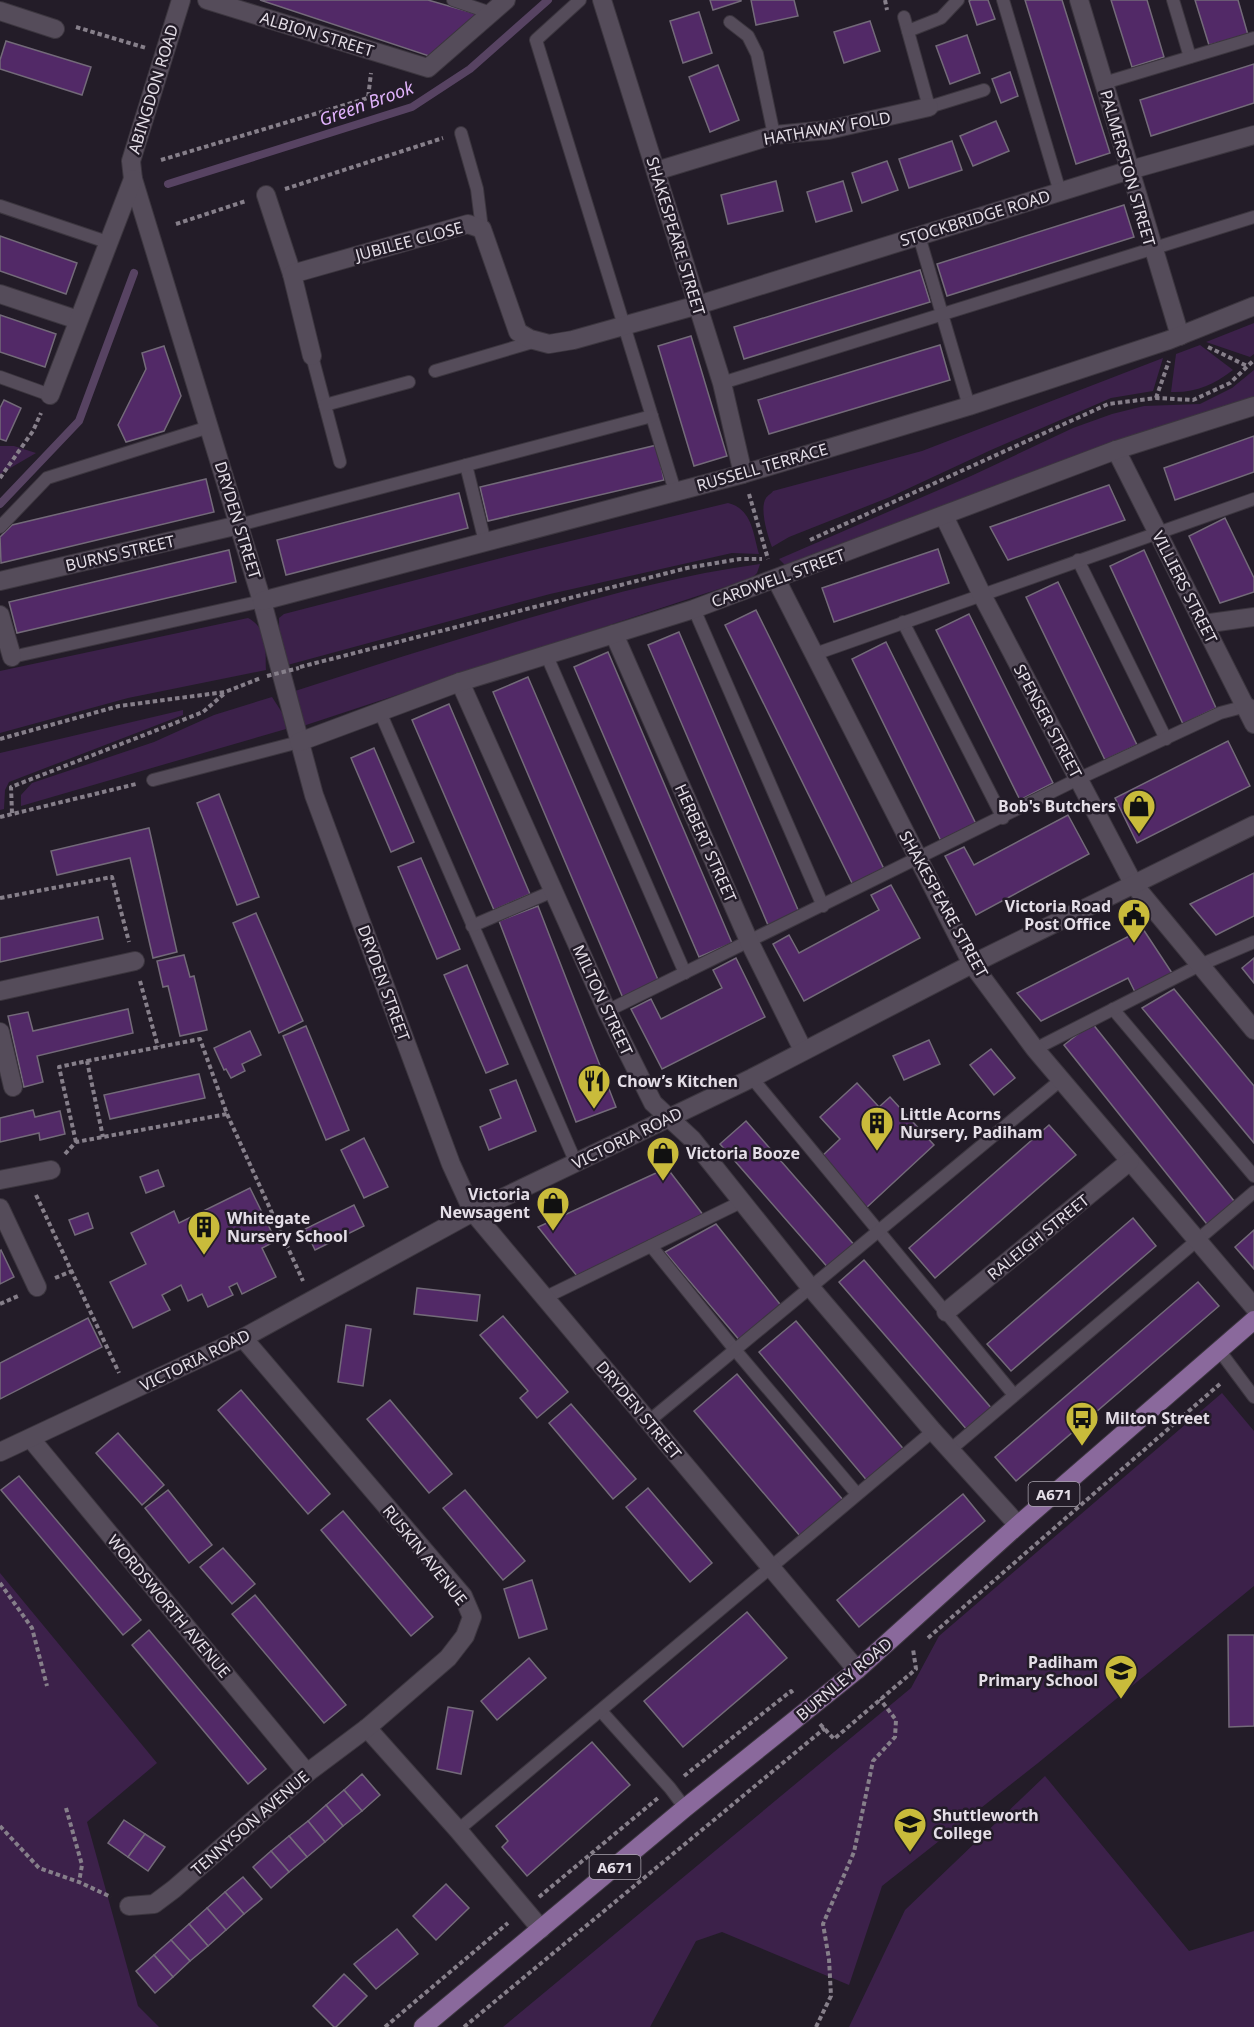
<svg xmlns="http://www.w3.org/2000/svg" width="1254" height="2027" font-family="'Noto Sans',sans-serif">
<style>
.green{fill:#3c214a}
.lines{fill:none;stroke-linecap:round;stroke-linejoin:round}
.stream{stroke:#574362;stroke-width:8}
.building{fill:#522967;stroke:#736a79;stroke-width:1.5}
.lane-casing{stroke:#3c363f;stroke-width:14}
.street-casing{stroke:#3c363f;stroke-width:20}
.primary-casing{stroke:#3c363f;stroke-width:20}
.path{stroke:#867f8a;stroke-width:4;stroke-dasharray:4.5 3;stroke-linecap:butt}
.lane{stroke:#554c5a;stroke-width:12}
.street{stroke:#554c5a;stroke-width:18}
.primary{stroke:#8a699c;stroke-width:18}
.path-bridge{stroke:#867f8a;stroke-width:4;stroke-dasharray:4.5 3;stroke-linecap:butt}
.labels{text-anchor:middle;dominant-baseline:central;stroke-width:5;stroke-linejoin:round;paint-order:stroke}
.shield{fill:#231c28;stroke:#aaa4ae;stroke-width:1.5}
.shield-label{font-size:15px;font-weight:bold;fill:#e4dee7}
.street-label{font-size:16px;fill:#e4dee7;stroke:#231c28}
.poi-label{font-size:16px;font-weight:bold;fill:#e4dee7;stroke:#231c28;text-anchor:start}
.water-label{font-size:18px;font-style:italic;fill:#e0b2fb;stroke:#231c28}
</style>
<rect width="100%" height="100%" fill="#231c28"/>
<g class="green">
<polygon points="1254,323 1254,354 1250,357 1206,342"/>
<path d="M1200 345 1233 370C1213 385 1196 393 1171 392L1176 354Z"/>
<path d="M1163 358 1153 391 1111 398 991 450 890 497 789 537 772 547C768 537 759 508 766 498 766 497 773 492 773 491L922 451Z"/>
<polygon points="1254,370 1254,397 786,566 779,559 971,476 1073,428 1112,414 1144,406 1200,404 1232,388"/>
<polygon points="0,446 14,446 36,453 0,474"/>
<path d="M728 503C752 509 753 533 759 554L732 553 550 594 280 667 279 618 284 614 525 552Z"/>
<path d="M760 564 757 573 752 578 303 726 295 691C378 664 460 638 543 614 614 593 686 574 760 564Z"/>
<path d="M248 618C269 629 265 650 266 670L128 698 0 733V671Z"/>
<polygon points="272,697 283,714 286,729 21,806 21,795 32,783 154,742 214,715"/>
<polygon points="183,710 183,715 9,782 5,790 4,809 0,810 0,753"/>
<polygon points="1222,1393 1254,1431 1254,1586 1038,1763 882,1886 849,1985 722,1932 696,1941 650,2027 503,2027 911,1688 939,1636"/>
<polygon points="0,1573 157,1763 87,1822 138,2006 159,2027 0,2027"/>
<polygon points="1045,1776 1189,1951 1254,1931 1254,2027 849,2027 905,1910"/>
</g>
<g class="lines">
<g class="stream">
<polyline points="168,184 412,107 470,69 548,0"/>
<polyline points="0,504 79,421 134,273"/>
</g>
</g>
<g class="building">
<polygon points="260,0 428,0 477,14 432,57"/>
<polygon points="710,0 741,0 741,1 713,10"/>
<polygon points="751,0 794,0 798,16 756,25"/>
<polygon points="971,0 988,0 995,19 977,25 969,1"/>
<polygon points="1025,0 1062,0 1110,153 1076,164"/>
<polygon points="1111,0 1147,0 1164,57 1132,67"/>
<polygon points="1195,0 1238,0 1248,35 1209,45"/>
<polygon points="699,12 712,53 683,63 670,21"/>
<polygon points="870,21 880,51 844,63 834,32"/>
<polygon points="967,35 980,73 950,84 936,46"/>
<polygon points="6,41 91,67 82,95 0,69 0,60"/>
<polygon points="1254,64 1254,103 1151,136 1140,100"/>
<polygon points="718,65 739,120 710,132 689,77"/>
<polygon points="1010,72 1018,96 1001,103 992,79"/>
<polygon points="996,121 1009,151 973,166 960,136"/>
<polygon points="952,141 962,170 909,188 899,159"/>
<polygon points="887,161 898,190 862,203 852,173"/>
<polygon points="776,181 783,211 728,224 721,195"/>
<polygon points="843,181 852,211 816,222 807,192"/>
<polygon points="1124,205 1134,237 947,296 937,264"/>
<polygon points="0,236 77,263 66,294 0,271"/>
<polygon points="920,270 930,302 744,359 734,327"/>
<polygon points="0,315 56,334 45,367 0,352"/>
<polygon points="691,336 727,456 694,466 658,346"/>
<polygon points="940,345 950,380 769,434 758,400"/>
<polygon points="164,346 181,396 164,431 126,442 118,425 146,369 142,353"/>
<polygon points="4,400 21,408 6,441 0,439 0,408"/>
<polygon points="1254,436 1254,472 1175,500 1164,468"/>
<polygon points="657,445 664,480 488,521 480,487"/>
<polygon points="206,479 214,512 1,563 0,537 12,525"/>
<polygon points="1109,485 1125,520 1008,560 990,527"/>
<polygon points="459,493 468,528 286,575 277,540"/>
<polygon points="1225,518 1254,578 1254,592 1220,603 1189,536"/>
<polygon points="938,549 949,583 834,622 822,588"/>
<polygon points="229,550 236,582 17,633 9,602"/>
<polygon points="1144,550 1216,708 1183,724 1110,566"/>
<polygon points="1058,582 1137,745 1105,760 1026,597"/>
<polygon points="756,610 884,869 853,885 725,625"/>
<polygon points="969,614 1053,783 1020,800 936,630"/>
<polygon points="679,632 799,912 768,925 648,645"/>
<polygon points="886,642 976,824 941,841 852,659"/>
<polygon points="608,652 732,943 699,957 574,667"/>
<polygon points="528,677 659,982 623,998 493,692"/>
<polygon points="449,704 530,894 494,910 412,720"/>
<polygon points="1228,741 1250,786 1137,843 1115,798"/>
<polygon points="374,748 414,842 391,852 351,758"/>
<polygon points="219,794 259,897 237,905 197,803"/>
<polygon points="1068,815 1089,854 976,915 945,856 964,847 974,865"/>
<polygon points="149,828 177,952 153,958 130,858 57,875 51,851"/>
<polygon points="421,858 460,949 437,959 398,867"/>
<polygon points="1254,873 1254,916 1216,935 1190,904"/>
<polygon points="891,885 920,938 804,1001 773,944 789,935 799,953 879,910 871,895"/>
<polygon points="538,906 616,1107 576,1122 499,921"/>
<polygon points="256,913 303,1021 279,1033 233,923"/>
<polygon points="98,917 103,939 0,962 0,938"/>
<polygon points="1143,929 1172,973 1135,992 1128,978 1041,1021 1017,993"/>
<polygon points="184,955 190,977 194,976 207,1030 180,1036 168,986 163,987 157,961"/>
<polygon points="736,958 765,1017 662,1069 631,1009 651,999 661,1019 722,988 713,970"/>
<polygon points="1254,958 1254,983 1242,968"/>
<polygon points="467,965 508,1064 486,1073 444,975"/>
<polygon points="1174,989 1254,1086 1254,1143 1142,1008"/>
<polygon points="128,1009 133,1033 37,1056 43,1082 24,1087 8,1016 28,1012 33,1031"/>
<polygon points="1092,1023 1238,1206 1210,1228 1064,1045"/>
<polygon points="306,1026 349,1130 326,1140 283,1036"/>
<polygon points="250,1031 261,1055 242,1064 245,1071 231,1078 226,1069 224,1070 214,1048"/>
<polygon points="929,1040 940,1064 904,1080 893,1056"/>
<polygon points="991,1049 1015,1078 994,1095 970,1065"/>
<polygon points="199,1074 205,1098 110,1119 104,1095"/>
<polygon points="516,1080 536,1131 489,1150 480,1127 501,1118 490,1090"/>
<polygon points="857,1083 879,1107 890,1097 934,1145 866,1208 820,1158 840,1139 820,1117"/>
<polygon points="33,1110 35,1117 60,1111 65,1134 40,1140 39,1133 0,1142 0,1118"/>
<polygon points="746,1121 856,1247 830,1270 720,1144"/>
<polygon points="1049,1125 1076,1155 935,1278 909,1248"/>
<polygon points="364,1138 388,1187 364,1198 341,1150"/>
<polygon points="667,1168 704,1216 577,1276 538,1227"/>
<polygon points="158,1170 164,1186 146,1193 140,1177"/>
<polygon points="250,1188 276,1241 262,1248 276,1277 242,1294 237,1283 229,1287 233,1295 208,1307 202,1294 188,1301 181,1285 162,1295 170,1310 133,1328 110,1282 146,1264 131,1233 174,1211 179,1223"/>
<polygon points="354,1205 364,1226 315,1250 305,1229"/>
<polygon points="88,1213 93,1228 75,1235 69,1220"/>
<polygon points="1133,1218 1156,1246 1011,1371 987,1344"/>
<polygon points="716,1224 783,1308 741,1342 665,1252"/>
<polygon points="1254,1230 1254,1269 1235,1247"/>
<polygon points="1,1250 14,1277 0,1284 0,1251"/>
<polygon points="864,1260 993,1410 968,1431 839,1282"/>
<polygon points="1198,1282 1219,1306 1016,1481 995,1457"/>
<polygon points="417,1288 480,1295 477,1321 414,1314"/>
<polygon points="503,1316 568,1392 537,1418 520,1398 528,1391 480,1335"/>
<polygon points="88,1318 102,1347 0,1399 0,1363"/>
<polygon points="796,1321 906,1452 869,1483 759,1352"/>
<polygon points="346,1325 371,1329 363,1386 338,1382"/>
<polygon points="737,1374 843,1500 800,1536 694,1411"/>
<polygon points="241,1390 330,1494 308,1514 218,1410"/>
<polygon points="390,1400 452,1474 429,1493 367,1419"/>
<polygon points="571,1404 636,1479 613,1499 549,1423"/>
<polygon points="118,1433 164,1485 142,1505 96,1453"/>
<polygon points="19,1476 141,1620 123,1635 1,1490"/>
<polygon points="648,1488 712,1563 690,1582 626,1507"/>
<polygon points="168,1490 212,1545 189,1563 145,1508"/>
<polygon points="465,1490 525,1561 503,1580 443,1508"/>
<polygon points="963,1494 985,1521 859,1627 837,1600"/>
<polygon points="343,1511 433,1617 411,1636 321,1530"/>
<polygon points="223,1548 255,1584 232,1604 200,1567"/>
<polygon points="532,1580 547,1629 519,1638 504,1589"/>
<polygon points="255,1595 346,1705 324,1723 232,1614"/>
<polygon points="747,1612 787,1658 683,1747 644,1701"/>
<polygon points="149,1630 266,1769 248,1784 132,1645"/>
<polygon points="1228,1635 1254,1635 1254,1726 1229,1727"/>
<polygon points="529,1658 546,1678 497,1720 481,1701"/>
<polygon points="448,1707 473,1711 461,1774 437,1769"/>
<polygon points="592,1742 630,1785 527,1876 502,1847 508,1841 496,1826"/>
<polygon points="362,1774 380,1795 362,1811 344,1790"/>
<polygon points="344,1790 362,1811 343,1826 326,1805"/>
<polygon points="326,1805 343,1826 325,1842 308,1821"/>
<polygon points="124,1820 145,1834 128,1857 108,1843"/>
<polygon points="308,1821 325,1842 307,1857 289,1836"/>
<polygon points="145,1834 165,1847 148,1871 128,1857"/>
<polygon points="289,1836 307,1857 289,1872 271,1851"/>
<polygon points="271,1851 289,1872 271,1888 253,1867"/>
<polygon points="243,1877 262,1899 244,1914 225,1892"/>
<polygon points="446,1884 469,1908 436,1940 413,1916"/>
<polygon points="225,1892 244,1914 226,1930 207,1908"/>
<polygon points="207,1908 226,1930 208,1946 189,1924"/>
<polygon points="189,1924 208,1946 190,1961 171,1940"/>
<polygon points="397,1929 418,1954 376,1989 354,1964"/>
<polygon points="171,1940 190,1961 173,1977 154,1955"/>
<polygon points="154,1955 173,1977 155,1993 136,1971"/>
<polygon points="344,1974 367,1996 336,2027 334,2027 313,2006"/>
</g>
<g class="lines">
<g class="lane-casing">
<g id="lane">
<polyline points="453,0 491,13"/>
<polyline points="580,0 536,40 675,491"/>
<polyline points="1003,0 1060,192"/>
<polyline points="1173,0 1190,57"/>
<polyline points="904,17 929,107 984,90"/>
<polyline points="730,22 748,36 757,54 774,135"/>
<polyline points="908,31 941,18 958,0"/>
<polyline points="1104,83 1254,38"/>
<polyline points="461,133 477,189 482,229"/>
<polyline points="0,206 107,242"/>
<polyline points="919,236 969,406"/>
<polyline points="312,356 340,462"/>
<polyline points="435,371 536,341"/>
<polyline points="0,377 50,395"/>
<polyline points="722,383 1254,217"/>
<polyline points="325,405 409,382"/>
<polyline points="466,465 485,542"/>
<polyline points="239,525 652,416"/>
<polyline points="0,527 47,478 209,427"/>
<polyline points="1078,560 1166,739"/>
<polyline points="694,609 823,906"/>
<polyline points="903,622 1003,818"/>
<polyline points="546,654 685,973"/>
<polyline points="815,654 1254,499"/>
<polyline points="12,657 262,601"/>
<polyline points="380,712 576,1163"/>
<polyline points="153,780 299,742"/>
<polyline points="472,926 553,891"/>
<polyline points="1113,1009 1254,1176"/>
<polyline points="607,1011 1078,779 1220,713 1250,705"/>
<polyline points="1035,1049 1200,965 1254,942"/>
<polyline points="752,1078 1014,1395"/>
<polyline points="651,1246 736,1351 857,1494"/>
<polyline points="544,1298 741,1202"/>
<polyline points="1219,1350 1254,1397"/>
<polyline points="649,1421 1062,1079"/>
<polyline points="950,1450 1254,1192"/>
<polyline points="601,1711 670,1788 685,1808"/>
<polyline points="458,1830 933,1431"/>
</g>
</g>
<g class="street-casing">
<g id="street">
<polyline points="181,0 131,161 133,179 262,601 314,795 451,1164 473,1212 857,1670"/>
<polyline points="207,0 428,68 506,0"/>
<polyline points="602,0 722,383 743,474"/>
<polyline points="1079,0 1180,336"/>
<polyline points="0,11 55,29"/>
<polyline points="656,171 774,135 828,130 929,107"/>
<polyline points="266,195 292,274"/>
<polyline points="0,294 78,320"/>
<polyline points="312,356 292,274 468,224 482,229 518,332 530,339 549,344 573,340 698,305 1130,170 1254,135"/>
<polyline points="50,395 133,179"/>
<polyline points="1116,450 1254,724"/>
<polyline points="944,516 982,595 1134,885 1254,1030"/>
<polyline points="776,579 972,964 1035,1049 1254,1307"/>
<polyline points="0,581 239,525"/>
<polyline points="262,601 743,474 969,406 1169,340 1254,306"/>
<polyline points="0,615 12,657"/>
<polyline points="1203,624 1254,617"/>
<polyline points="614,634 749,941 803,1050"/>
<polyline points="460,682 607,1011 653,1103 692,1139 811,1288 933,1431 1018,1525"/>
<polyline points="299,742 460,682 694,609 1116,450 1254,406"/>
<polyline points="0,991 135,961"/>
<polyline points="0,1032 13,1087"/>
<polyline points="0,1180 51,1170"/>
<polyline points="0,1208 37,1287"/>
<polyline points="946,1312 1130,1161"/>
<polyline points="31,1439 307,1773"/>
<polyline points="0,1452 243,1338 473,1212 752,1078 972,964 1254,825"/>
<polyline points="367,1728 458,1830 541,1929"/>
<polyline points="129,1906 154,1904 174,1889 307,1773 367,1728 448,1658 465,1636 472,1617 463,1596 243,1338"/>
</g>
</g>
<g class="primary-casing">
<polyline id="primary" points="423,2027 685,1808 857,1670 1018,1525 1254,1320"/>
</g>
<g class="path">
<polyline points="885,0 887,10"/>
<polyline points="76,27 146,48"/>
<polyline points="161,160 368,98 371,73"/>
<polyline points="285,189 443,138"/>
<polyline points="176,224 246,201"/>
<polyline points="1208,347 1247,366"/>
<polyline points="1156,398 1169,361"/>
<polyline points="0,478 33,431 41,413"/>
<polyline points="749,494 768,559"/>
<polyline points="810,540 1108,404 1156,398 1193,400 1230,383 1254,360"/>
<polyline points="300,667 687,568 740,559 762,559"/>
<polyline points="0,739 119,706 225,692 261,678"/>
<polyline points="12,813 11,787 203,712 225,693"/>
<polyline points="0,817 136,784"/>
<polyline points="0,898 112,877 129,942"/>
<polyline points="140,981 158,1047"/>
<polyline points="87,1061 200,1039 227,1114 303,1281"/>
<polyline points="76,1142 59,1067 87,1061 103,1137"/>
<polyline points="65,1154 76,1142 227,1114"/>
<polyline points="36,1195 119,1373"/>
<polyline points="55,1278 72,1271"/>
<polyline points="0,1304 18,1296"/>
<polyline points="0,1583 32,1628 47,1686"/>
<polyline points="928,1638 1221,1383"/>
<polyline points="820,1724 834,1739 916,1669 913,1649"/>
<polyline points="684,1776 791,1691 793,1694"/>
<polyline points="66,1808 82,1865 79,1882"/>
<polyline points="0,1826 39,1868 79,1882 111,1897"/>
<polyline points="539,1897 658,1798"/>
<polyline points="385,2027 508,1923"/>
<polyline points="464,2027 825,1728"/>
<polyline points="816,2027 831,1996 829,1959 823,1924 854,1852 873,1761 895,1737 896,1720 880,1699"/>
</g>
<use href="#lane" class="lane"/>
<use href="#street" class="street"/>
<use href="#primary" class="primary"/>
<polyline class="path-bridge" points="267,676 299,668"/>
</g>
<defs>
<g id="shop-pin" transform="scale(1.725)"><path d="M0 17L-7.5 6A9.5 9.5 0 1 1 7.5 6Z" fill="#c9bb3b" stroke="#231c28"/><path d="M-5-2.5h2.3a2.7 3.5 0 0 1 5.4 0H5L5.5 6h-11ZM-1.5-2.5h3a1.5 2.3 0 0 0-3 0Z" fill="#111"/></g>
<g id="civic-pin" transform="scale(1.725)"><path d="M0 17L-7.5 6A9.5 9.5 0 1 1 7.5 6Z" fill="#c9bb3b" stroke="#231c28"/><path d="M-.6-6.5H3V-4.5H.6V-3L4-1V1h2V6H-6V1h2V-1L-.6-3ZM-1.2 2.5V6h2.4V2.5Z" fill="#111"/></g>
<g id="restaurant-pin" transform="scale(1.725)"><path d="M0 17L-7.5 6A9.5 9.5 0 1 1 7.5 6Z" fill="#c9bb3b" stroke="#231c28"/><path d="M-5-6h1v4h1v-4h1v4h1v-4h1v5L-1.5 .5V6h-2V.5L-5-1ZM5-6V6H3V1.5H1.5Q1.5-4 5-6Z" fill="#111"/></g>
<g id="building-pin" transform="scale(1.725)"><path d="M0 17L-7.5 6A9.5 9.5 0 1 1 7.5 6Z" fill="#c9bb3b" stroke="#231c28"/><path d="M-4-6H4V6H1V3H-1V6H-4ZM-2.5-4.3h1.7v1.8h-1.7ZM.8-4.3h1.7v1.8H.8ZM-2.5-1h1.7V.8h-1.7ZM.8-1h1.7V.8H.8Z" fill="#111"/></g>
<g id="bus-pin" transform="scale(1.725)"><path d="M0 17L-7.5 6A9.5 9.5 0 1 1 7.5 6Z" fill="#c9bb3b" stroke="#231c28"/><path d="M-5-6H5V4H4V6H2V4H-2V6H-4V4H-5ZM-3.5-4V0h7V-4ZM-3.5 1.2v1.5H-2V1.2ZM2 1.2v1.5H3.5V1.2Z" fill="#111"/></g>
<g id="school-pin" transform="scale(1.725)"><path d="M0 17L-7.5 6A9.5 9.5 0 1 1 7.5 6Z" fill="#c9bb3b" stroke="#231c28"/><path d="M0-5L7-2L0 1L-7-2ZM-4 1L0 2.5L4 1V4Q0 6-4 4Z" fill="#111"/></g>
</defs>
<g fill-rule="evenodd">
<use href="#shop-pin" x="1139" y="806"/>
<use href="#civic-pin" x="1134" y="915"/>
<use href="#restaurant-pin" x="594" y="1081"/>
<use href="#building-pin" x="877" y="1123"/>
<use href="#shop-pin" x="663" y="1153"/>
<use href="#shop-pin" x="553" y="1203"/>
<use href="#building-pin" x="204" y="1227"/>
<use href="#bus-pin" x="1082" y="1418"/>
<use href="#school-pin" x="1121" y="1671"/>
<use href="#school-pin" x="910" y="1824"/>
</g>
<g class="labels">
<g class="shield">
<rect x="1028.5" y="1482" width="51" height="24" rx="4.5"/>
<rect x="589.5" y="1855" width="51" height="24" rx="4.5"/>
</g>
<g class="shield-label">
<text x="1054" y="1494">A671</text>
<text x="615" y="1867">A671</text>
</g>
<g class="street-label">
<text transform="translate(317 34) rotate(17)">ALBION STREET</text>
<text transform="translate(153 89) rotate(-73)">ABINGDON ROAD</text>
<text transform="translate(827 128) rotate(-10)">HATHAWAY FOLD</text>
<text transform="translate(1128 168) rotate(74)">PALMERSTON STREET</text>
<text transform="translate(975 218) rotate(-17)">STOCKBRIDGE ROAD</text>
<text transform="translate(676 236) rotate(73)">SHAKESPEARE STREET</text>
<text transform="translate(409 241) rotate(-15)">JUBILEE CLOSE</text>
<text transform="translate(762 467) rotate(-16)">RUSSELL TERRACE</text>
<text transform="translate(238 520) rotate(73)">DRYDEN STREET</text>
<text transform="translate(120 553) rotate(-13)">BURNS STREET</text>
<text transform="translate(778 578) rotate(-20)">CARDWELL STREET</text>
<text transform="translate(1185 587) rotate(63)">VILLIERS STREET</text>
<text transform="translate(1048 721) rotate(62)">SPENSER STREET</text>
<text transform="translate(706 843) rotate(66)">HERBERT STREET</text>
<text transform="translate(944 904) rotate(61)">SHAKESPEARE STREET</text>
<text transform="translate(384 983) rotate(70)">DRYDEN STREET</text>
<text transform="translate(603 1000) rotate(65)">MILTON STREET</text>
<text transform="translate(627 1138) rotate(-26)">VICTORIA ROAD</text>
<text transform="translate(1038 1237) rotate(-39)">RALEIGH STREET</text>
<text transform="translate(195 1360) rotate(-26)">VICTORIA ROAD</text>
<text transform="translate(639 1410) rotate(50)">DRYDEN STREET</text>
<text transform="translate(425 1555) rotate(51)">RUSKIN AVENUE</text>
<text transform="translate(169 1606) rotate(50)">WORDSWORTH AVENUE</text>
<text transform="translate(844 1679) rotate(-40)">BURNLEY ROAD</text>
<text transform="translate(250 1823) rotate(-41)">TENNYSON AVENUE</text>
</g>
<g class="poi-label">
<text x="1116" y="806" text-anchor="end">Bob's Butchers</text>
<text x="1111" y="906" text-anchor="end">Victoria Road<tspan x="1111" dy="18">Post Office</tspan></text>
<text x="617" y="1081">Chow’s Kitchen</text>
<text x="900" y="1114">Little Acorns<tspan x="900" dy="18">Nursery, Padiham</tspan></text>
<text x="686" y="1153">Victoria Booze</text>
<text x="530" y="1194" text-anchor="end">Victoria<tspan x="530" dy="18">Newsagent</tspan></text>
<text x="227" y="1218">Whitegate<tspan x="227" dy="18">Nursery School</tspan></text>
<text x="1105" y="1418">Milton Street</text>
<text x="1098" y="1662" text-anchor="end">Padiham<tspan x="1098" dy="18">Primary School</tspan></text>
<text x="933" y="1815">Shuttleworth<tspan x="933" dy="18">College</tspan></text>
</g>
<g class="water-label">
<text transform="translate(366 103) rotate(-20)">Green Brook</text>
</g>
</g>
</svg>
